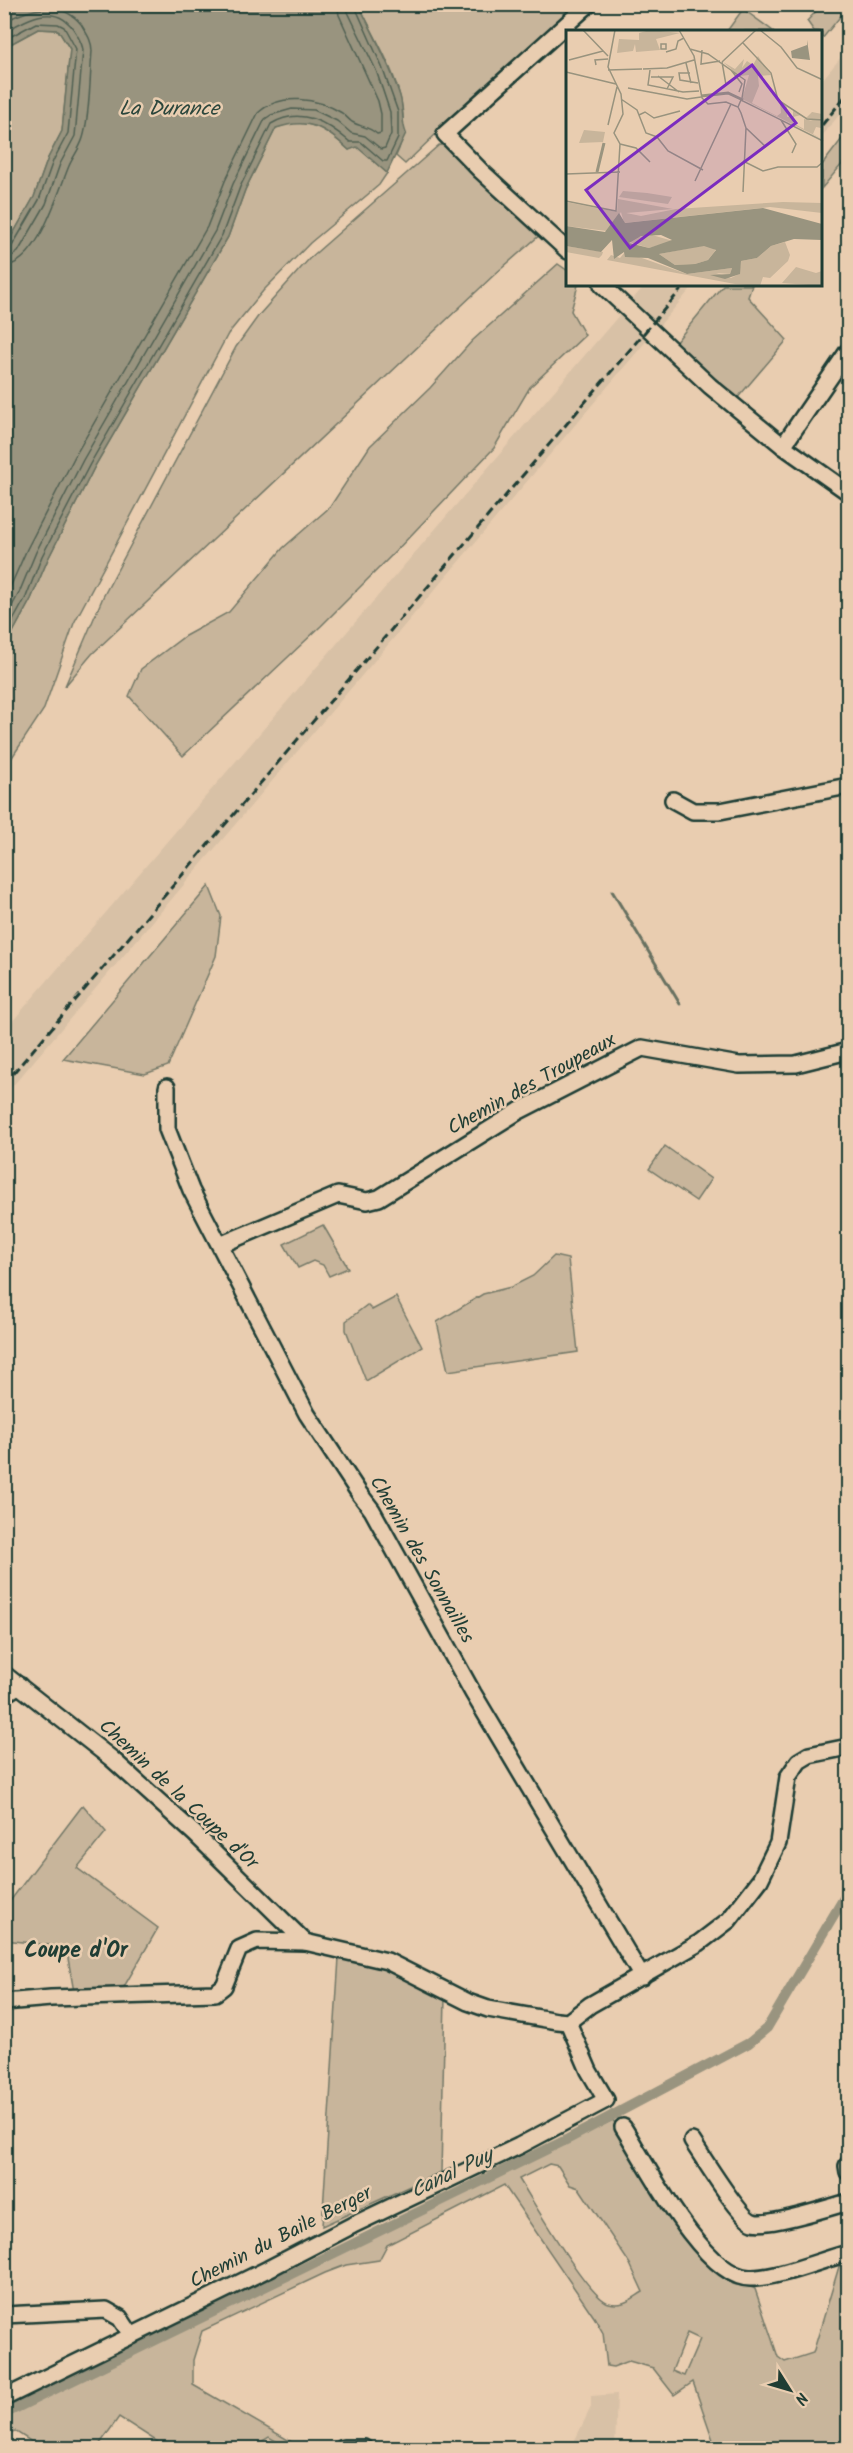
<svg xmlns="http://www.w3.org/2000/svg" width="853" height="2453" font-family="Kalam,sans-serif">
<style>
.built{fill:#d8c1a6}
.green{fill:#c8b59b;stroke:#747968;stroke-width:1.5;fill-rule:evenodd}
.water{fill:#99947f;stroke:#687161;stroke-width:1.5}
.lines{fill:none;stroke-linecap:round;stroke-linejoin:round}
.shore{stroke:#506052;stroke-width:1.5}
.stream{stroke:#687161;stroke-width:3}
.canal{stroke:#99947f;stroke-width:10}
.minor-casing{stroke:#1f3d34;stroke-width:20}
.minor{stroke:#e9cdb0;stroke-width:15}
.rail{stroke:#1f3d34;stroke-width:3;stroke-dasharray:9 4.5;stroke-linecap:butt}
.labels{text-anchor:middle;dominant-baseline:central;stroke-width:5;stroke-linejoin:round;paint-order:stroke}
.street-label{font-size:20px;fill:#1f3d34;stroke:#e9cdb0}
.water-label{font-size:21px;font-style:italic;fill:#2b463c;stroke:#e9cdb0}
.quarter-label{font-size:22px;font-weight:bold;fill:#1f3d34;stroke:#e9cdb0}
.inset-river{fill:none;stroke:#99947f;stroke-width:3}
.inset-road{fill:none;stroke:#98937e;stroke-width:1.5}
.view{fill:#7b2cbf;fill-opacity:0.15;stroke:#7b2cbf;stroke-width:3}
.inset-edge{fill:none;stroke:#1f3d34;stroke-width:3}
</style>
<rect width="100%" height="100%" fill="#e9cdb0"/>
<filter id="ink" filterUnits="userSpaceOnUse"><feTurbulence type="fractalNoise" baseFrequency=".0167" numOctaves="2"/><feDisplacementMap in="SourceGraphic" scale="12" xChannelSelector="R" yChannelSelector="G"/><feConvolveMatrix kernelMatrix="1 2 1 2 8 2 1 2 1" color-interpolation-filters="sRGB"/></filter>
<g filter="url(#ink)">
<g class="built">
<polygon points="848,49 848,104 822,136 822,80"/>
<polygon points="645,285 694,285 5,1095 5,1030"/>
<polygon points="617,2394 615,2448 571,2448 591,2407 591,2396"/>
</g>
<g class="green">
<path d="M359 5H582L473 98 405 164 396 156C420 107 380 49 359 5Z"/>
<polygon points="822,5 848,5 848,7 822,39 822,32 814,31 807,21"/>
<polygon points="743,9 773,31 727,31"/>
<polygon points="38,29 58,30 70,49 62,131 48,158 34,197 5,248 5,47"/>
<path d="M294 122C318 124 331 133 349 150L357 146 387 173 379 185 310 243 263 291 228 334 74 623 44 709 5 768V647L31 599 48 559 95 466 228 237 245 190 276 128Z"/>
<polygon points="848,131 848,157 822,188 822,165"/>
<polygon points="439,145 447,146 541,234 494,275 92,654 65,686 103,597 236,347 259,315 309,259"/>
<polygon points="558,264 568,271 568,285 578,285 571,311 585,335 530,387 494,448 395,552 321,626 183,756 129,696 141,669 185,636 229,612 283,548 330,507 370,446 430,388 472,341"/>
<polygon points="723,285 752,285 748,297 787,340 735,401 675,343"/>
<polygon points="209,886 221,916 216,956 168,1066 145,1074 63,1059"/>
<polygon points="665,1146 711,1179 696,1201 649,1169"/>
<polygon points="323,1225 348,1268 329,1276 323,1265 313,1261 298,1268 284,1244"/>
<polygon points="554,1256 568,1259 578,1352 448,1371 437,1322 483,1294 511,1287 533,1276"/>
<polygon points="396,1297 422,1347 366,1381 346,1330 346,1321 367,1305 372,1310"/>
<polygon points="83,1805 106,1832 77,1868 158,1928 121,1992 74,1992 66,1947 5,1940 4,1909"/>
<polygon points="339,1958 385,1965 445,1997 441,2172 322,2226"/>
<path d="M613 2120C634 2154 700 2271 733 2284 741 2287 747 2284 755 2289L778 2357 785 2362 813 2353 841 2260 848 2259V2448H707L713 2440 693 2382 674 2395 653 2368 629 2361 613 2367 607 2366 603 2333 594 2317 504 2185 387 2245 379 2260 346 2265 325 2273 202 2331 193 2360V2385L302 2448H288L269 2437 251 2448H167L119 2417 97 2448H41L15 2431 5 2434V2417ZM549 2164 558 2166 570 2185 579 2188 630 2264 643 2292C631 2299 623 2307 609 2303 588 2298 533 2201 519 2179ZM687 2333 700 2339 684 2376 672 2371Z"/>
</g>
<path class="water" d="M5 4 359 5C373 34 390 64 400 96 404 109 401 121 406 133L387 173 357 147 349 150C324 127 309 117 276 128L245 190 228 237 95 466 48 559 31 599 5 647V248L34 197 48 158 62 131 70 49 58 30 38 29 5 47Z"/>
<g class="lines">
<g class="shore">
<path d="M4 22C29 8 62 0 81 24 86 33 92 40 92 51 90 75 90 116 83 138 80 148 73 157 69 166 58 192 38 265 4 266"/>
<path d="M4 32C29 18 57 1 76 33 79 39 82 43 83 50L75 136 60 164 46 204 18 252 12 256 4 257"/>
<polyline points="4,40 36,23 58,24 64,27 76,49 68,133 53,161 39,200 12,246 4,249"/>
<path d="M4 601 27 549 75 456 207 227 225 181 258 113C280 92 318 98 342 113 346 116 349 120 352 122 360 127 368 126 377 134L381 133V114L378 101 339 15 337 4"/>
<polyline points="4,621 19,593 36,552 83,460 215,231 233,184 265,119 271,115 292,109 314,110 337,121 351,133 365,136 381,149 385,148 391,134 390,112 376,70 348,12 346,4"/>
<path d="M4 637 26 597 42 556 90 464 222 235 240 187 271 124C300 106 327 122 350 142H361L383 161H387L398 138V112L382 67 354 4"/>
</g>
<polyline class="stream" points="612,891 680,1004"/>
<polyline class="canal" points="4,2414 568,2139 749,2043 767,2028 848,1891"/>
<g class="minor-casing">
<g id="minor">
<polyline points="568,251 481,171 445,134 589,4"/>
<polyline points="602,285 710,386 783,446 848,492"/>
<polyline points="783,446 848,351"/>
<polyline points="673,800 693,811 720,811 848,786"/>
<polyline points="167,1087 167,1129 191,1190 307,1414 359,1493 372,1510 473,1693 642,1977"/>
<polyline points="220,1245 338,1195 367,1201 379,1198 519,1111 642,1048 739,1065 796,1064 848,1051"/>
<polyline points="4,1674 112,1759 195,1834 305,1942 387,1961 468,2002 488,2009 557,2021 568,2022 590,2005 699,1943 729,1920 760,1880 778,1843 788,1777 799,1761 809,1755 848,1747"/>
<polyline points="4,1695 19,1685"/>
<polyline points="4,2002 51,1998 215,1993 224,1986 239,1949 257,1941 305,1942"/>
<path d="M623 2127C646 2163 704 2278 750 2278 776 2279 821 2260 848 2253"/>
<path d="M692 2141C702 2156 740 2218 753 2222 767 2227 831 2207 848 2202"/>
<polyline points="848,2164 847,2166 848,2172"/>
<polyline points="4,2315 106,2310 120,2318 132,2336"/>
<polyline points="4,2398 268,2269 353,2225 519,2146 606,2100 589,2071 568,2022"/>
<polyline points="343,2448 364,2448"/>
</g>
</g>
<use href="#minor" class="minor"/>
<g class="rail">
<polyline points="822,125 848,93"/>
<polyline points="4,1084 685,285"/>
</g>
</g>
</g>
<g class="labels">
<g class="street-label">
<text transform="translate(532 1085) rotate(-29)">Chemin des Troupeaux</text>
<text transform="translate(421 1560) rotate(60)">Chemin des Sonnailles</text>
<text transform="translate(178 1795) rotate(43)">Chemin de la Coupe d'Or</text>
<text transform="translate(281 2238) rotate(-27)">Chemin du Baile Berger</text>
</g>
<g class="water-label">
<text x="169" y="109">La Durance</text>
<text transform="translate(452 2174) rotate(-26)">Canal Puy</text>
</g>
<g class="quarter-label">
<text x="76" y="1951">Coupe d'Or</text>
</g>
</g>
<g transform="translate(566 30)">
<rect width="256" height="256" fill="#e9cdb0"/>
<path d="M84 0 114 3 90 9 94 20 70 22 69 14 67 21 51 23 53 9 73 10V3ZM192 26 205 45 192 46 193 56 186 73 211 86 215 83 214 72 221 77V87L227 86V80L235 85 227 87V93L238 99V89L247 91 240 88 246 82 256 84 255 98 250 97 247 104 256 109 176 69 183 45 174 46 178 40 171 44 157 32 169 39 178 29 176 38 181 31 187 35ZM18 100 39 102 37 112 13 113ZM57 161 81 163 106 167 102 174 53 167ZM52 169 107 179 60 183 75 186 110 179 217 172 256 173V183L204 177 58 193 55 182 41 201 0 196V172L51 182ZM86 205 107 211 83 218 63 212 70 207ZM219 212 224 225 222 231 204 248 197 247 194 256 169 254 41 230 45 225 54 228 59 222 121 244 166 238 164 244 150 243 165 248 173 244 175 231 191 228 205 216ZM140 215 148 216 149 221 142 230 129 234 109 235 93 224ZM0 216 37 222 36 225 33 228 0 222ZM230 237 250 243 256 241V256L216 253Z" fill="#c8b59b"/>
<path d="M241 10 244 30 226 28 225 21 241 15ZM197 178 256 194V210L228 209 205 216 191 228 175 231 174 244 159 249 144 245 164 244 166 238 121 244 82 228 59 227 58 222 48 229 46 210 35 222 0 216V196L39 202 53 183 59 193ZM95 205 106 210 83 218 63 213 75 206ZM138 216 150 220 142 230 129 234 109 235 93 224Z" fill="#99947f" fill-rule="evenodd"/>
<path class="inset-river" d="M135 66 162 63 177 70M31 142 38 113"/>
<path class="inset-road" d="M17 0 42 26M113 0 128 26 136 68 142 74 160 72 172 77 175 83 180 98 177 162M194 0 215 17 231 38 257 50M177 13 205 43 212 70 241 89 257 90M95 14H100V19H95ZM124 19 142 24 179 50 176 68M136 20 135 34 154 31M100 22 110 19 112 11 118 8M3 30 37 21M156 32 190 0M156 32 160 55M120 33 125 53M30 35 29 30 42 29M77 39 101 38 128 30M42 40 76 39M84 40 82 55 117 62 133 61M165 40 176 54 173 62M0 42 50 54M124 43H113L114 50 132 53M92 46 113 62M85 47H107L101 59M62 58 121 69 135 67M55 69 71 80 80 103 91 107 102 121 137 140M172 77 175 70 257 111M73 85 79 82 88 88 114 81M215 90 230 114 226 123M42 95 51 57M180 98 200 117M54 114 70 118 84 132M177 131 197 141 212 137H251L257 132M0 144 54 142M129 151 165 74M0 171 50 181 54 114 48 103 57 84 55 64 42 37 49 0"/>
<path class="view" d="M186 35 230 93 64 218 20 160Z"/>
<rect width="256" height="256" class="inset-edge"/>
</g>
<rect width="853" height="2453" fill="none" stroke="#e9cdb0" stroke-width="24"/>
<rect x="12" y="12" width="829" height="2429" fill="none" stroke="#1f3d34" stroke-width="2" filter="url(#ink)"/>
<g transform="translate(790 2390) rotate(127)" stroke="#e9cdb0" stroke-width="4.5" paint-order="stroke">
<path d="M0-4.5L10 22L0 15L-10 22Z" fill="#1f3d34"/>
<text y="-9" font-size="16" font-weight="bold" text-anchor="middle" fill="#1f3d34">N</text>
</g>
</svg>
